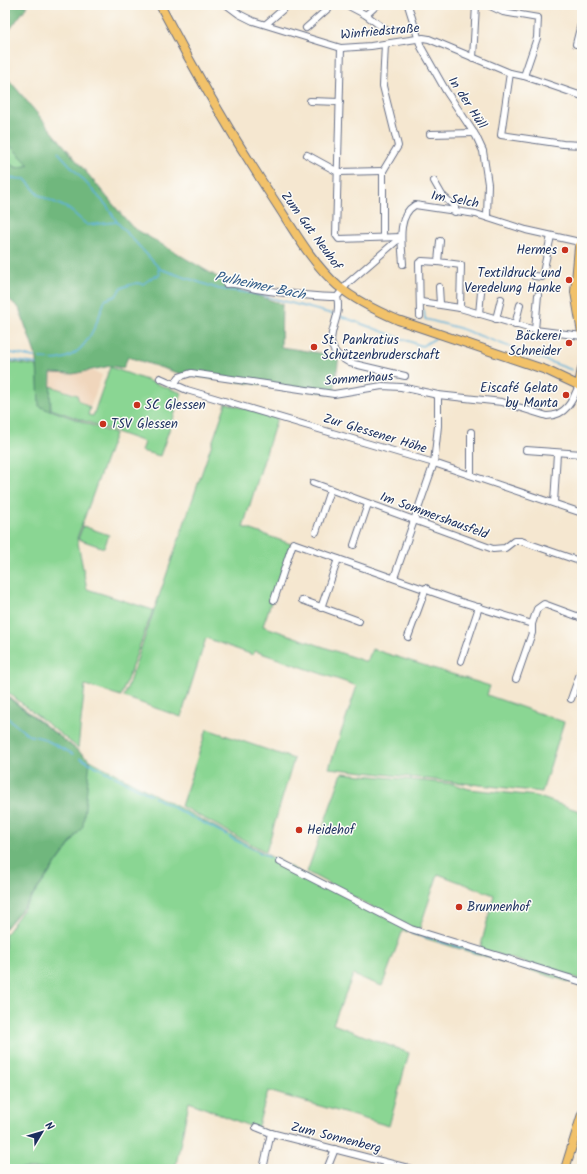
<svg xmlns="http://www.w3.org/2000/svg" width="587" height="1174" font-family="Kalam,sans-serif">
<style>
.built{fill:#f0d6bc}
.green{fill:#8ad693;stroke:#528278}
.forest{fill:#6fb77d;stroke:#45736e}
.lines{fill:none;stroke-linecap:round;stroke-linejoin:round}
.stream{stroke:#60b3db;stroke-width:1.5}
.minor-casing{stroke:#676f86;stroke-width:8}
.major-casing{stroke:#676f86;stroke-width:10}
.minor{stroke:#fff;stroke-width:6}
.major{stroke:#f2c26a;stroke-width:8}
.poi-dot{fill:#c8321e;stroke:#fdfcf7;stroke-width:1.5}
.labels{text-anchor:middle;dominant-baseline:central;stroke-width:3;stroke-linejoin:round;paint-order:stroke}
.street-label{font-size:13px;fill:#1b2f5e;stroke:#fdfcf7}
.poi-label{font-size:13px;fill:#1b2f5e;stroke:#fdfcf7;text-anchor:start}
.water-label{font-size:14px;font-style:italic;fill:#335d8a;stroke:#fdfcf7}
</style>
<rect width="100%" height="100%" fill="#fdfcf7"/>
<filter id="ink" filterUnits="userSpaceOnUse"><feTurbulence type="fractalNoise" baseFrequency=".025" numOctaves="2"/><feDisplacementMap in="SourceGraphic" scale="8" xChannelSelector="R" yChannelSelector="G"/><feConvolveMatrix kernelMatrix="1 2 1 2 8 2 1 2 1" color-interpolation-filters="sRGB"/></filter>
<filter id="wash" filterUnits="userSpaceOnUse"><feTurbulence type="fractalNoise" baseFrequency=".012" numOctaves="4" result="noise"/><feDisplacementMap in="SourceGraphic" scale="16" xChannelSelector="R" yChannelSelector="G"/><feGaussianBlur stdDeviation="0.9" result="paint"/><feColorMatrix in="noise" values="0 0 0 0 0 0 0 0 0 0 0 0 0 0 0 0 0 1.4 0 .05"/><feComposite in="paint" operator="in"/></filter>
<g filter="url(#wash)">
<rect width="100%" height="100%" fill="#f5e7d0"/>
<polygon class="built" points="93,371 102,375 90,408 79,401 76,395 50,386 50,372 73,374"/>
<g class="green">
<polygon points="5,140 29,165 18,168 5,162"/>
<polygon points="5,361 37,366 40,406 115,434 77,538 87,589 153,610 121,696 85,685 78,748 5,690"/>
<polygon points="110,367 182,393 160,456 141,451 144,442 51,409 50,386 77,395 79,401 90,408 88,415 93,416"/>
<polygon points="226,403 277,418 243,527 291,544 263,626 367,662 372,649 490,686 487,695 564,722 542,792 329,768 357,686 255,651 253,655 206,638 181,717 124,697"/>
<polygon points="83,526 109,535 104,548 78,539"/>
<polygon points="5,694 90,760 408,930 407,932 403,930 382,986 353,975 333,1024 409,1053 389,1126 268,1091 257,1129 189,1102 175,1169 5,1169 5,935 74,839 5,929"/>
<polygon points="207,729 294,759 266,852 181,806"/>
<polygon points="342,773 454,784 469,789 536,796 582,812 582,980 480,949 494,895 438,874 419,930 410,927 307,872"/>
<polygon points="412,932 582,983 582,986 411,934"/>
</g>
<g class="forest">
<polygon points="5,5 28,5 5,36"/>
<polygon points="5,75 132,227 219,278 226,285 282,304 281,347 339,356 334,394 184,375 128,357 123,368 110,366 73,374 51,373 50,411 39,406 37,359 19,308 5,296 5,162 18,168 29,165 5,140"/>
<polygon points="5,695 90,760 83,826 28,902 5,929"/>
</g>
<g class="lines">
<g class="stream">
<polyline points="58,152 107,206 117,222 160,269 219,289 257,294 336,315"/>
<polyline points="5,178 25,179 39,195 69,209 87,225 117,222"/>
<polyline points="424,310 425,319 459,328 572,370"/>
<polyline points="340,316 422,346 436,338"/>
<polyline points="5,352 34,357"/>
<path d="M40 358C81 368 94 332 105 300L116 296 120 289 126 286 137 283 143 284 154 276H158L160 274 158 271 159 269"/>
<polyline points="5,359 37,364"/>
<polyline points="5,716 28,735 42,738 73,754"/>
<polyline points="80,758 112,775"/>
<polyline points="114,776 151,795"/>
<polyline points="154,797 193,818"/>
<polyline points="196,819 227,835"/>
<polyline points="229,837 269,857"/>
<polyline points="272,859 279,863"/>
<polyline points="412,933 433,939"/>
<polyline points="437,941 450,944"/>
<polyline points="453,945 476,952"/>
</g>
</g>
</g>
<g filter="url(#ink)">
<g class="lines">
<g class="minor-casing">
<g id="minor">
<polyline points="227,5 239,14 253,21 341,48 371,46 423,38 429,39 510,73 524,76 582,96"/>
<polyline points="347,5 366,15 386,30"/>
<polyline points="408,5 421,47 446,91 476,136 483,151 488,184 487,217"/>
<polyline points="488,5 503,12 538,18 537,38 524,76"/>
<polyline points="366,15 377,5"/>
<polyline points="266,24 288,5"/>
<polyline points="306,28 332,5"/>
<polyline points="576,44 582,20"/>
<polyline points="341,48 336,235 339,239 401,237"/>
<polyline points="473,58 476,5"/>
<polyline points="510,73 501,135 563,144 582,145"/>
<polyline points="310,101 340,102"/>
<polyline points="430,134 474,133"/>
<polyline points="307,155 338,172 383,171"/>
<polyline points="434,181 442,195 455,207 455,212"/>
<polyline points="383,237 383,171 398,146 383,86 385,44"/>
<path d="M401 237 348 283 337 297C344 325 312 343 350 363L405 376"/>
<polyline points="440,241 438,262 461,265 460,308"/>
<polyline points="422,261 438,262"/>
<polyline points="419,263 420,316"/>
<path d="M403 264C402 246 396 216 415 205L476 214 526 230 575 241 580 243"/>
<polyline points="534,276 542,277 551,236"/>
<path d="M226 284C236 282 246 287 256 289 283 293 310 297 337 297"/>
<polyline points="439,287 440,304"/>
<polyline points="421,302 460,308 535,330 582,336"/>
<polyline points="479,314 481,292"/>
<polyline points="496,319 501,299"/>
<polyline points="515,325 520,305"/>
<polyline points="535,330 538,295"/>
<polyline points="160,378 187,390 434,463 582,513"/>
<path d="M174 385 179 377 191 373 334 394 382 386 401 387 438 395 502 402 547 416C566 416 573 400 579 385"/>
<polyline points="471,432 471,475"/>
<polyline points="526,450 582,454"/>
<polyline points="313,483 493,549 505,548 514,541 521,541 582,562"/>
<polyline points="554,503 557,453"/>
<polyline points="316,532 330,490"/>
<polyline points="354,545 368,504"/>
<polyline points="394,578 434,463 438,426 438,395"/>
<polyline points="274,600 293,543 455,600 532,624 537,609 544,604 582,618"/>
<polyline points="302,600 359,621"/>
<polyline points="321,608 338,559"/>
<polyline points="408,637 426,588"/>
<polyline points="461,661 479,607"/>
<polyline points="516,679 532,633 532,624"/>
<polyline points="571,699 582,668"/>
<polyline points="280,862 411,929 582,982"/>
<polyline points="256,1127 271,1133 412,1169"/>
<polyline points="263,1169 271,1133"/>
<polyline points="327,1169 335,1149"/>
</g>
</g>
<g class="major-casing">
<g id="major">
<path d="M160 5C196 74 235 141 278 206 296 234 313 264 338 286 356 301 377 311 398 320L546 370 582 387"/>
<polyline points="582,243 579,247 575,292 582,333"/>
<polyline points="579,385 582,368"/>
<polyline points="565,1169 582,1114"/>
</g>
</g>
<use href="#minor" class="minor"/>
<use href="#major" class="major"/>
</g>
</g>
<g class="poi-dot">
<circle cx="565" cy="250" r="4"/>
<circle cx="569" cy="280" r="4"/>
<circle cx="569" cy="343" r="4"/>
<circle cx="314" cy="347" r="4"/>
<circle cx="566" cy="395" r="4"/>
<circle cx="137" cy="405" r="4"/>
<circle cx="103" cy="424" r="4"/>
<circle cx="299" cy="830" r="4"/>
<circle cx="459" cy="907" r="4"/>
</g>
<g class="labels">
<g class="street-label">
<text transform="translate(380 32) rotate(-5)">Winfriedstraße</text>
<text transform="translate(467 103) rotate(57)">In der Hüll</text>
<text transform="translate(455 200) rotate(10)">Im Selch</text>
<text transform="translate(311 231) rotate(54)">Zum Gut Neuhof</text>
<text transform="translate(359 379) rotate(-4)">Sommerhaus</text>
<text transform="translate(375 434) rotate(17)">Zur Glessener Höhe</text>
<text transform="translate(434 516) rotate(20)">Im Sommershausfeld</text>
<text transform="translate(336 1138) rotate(14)">Zum Sonnenberg</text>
</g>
<g class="poi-label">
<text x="557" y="250" text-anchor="end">Hermes</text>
<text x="561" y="273" text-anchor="end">Textildruck und<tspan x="561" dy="15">Veredelung Hanke</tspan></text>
<text x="561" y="336" text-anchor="end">Bäckerei<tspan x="561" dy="15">Schneider</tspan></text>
<text x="322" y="340">St. Pankratius<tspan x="322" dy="15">Schützenbruderschaft</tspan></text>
<text x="558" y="388" text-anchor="end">Eiscafé Gelato<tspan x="558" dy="15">by Manta</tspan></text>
<text x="145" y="405">SC Glessen</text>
<text x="111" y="424">TSV Glessen</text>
<text x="307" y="830">Heidehof</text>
<text x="467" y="907">Brunnenhof</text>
</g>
<g class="water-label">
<text transform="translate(260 286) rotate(12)">Pulheimer Bach</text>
</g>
</g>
<rect width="587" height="1174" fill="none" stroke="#fdfcf7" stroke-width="20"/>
<g transform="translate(42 1132) rotate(52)" stroke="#fdfcf7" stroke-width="3" paint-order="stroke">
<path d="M0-3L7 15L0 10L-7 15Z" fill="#1b2f5e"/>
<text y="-6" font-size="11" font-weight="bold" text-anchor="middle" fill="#1b2f5e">N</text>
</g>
</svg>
